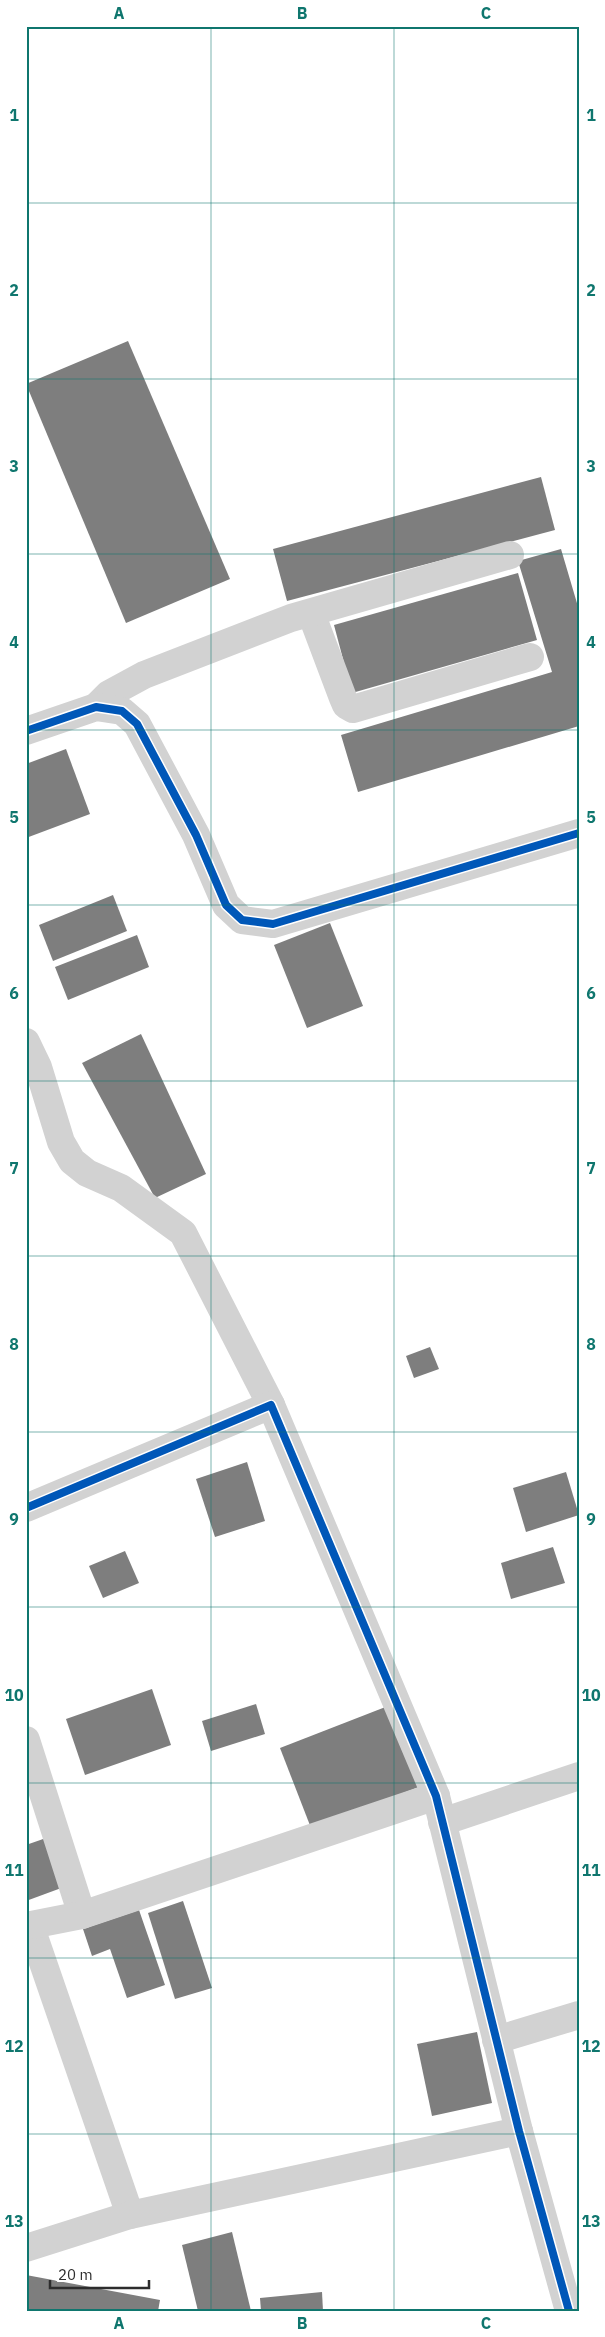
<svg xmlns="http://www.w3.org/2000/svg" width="605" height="2337" font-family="'IBM Plex Sans',sans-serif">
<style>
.building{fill:#7e7e7e}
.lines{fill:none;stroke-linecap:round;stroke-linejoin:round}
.minor{stroke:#d2d2d2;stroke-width:28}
.cycleway-casing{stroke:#fff;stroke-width:11}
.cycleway{stroke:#0057b8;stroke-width:8}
.grid{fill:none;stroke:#0f766e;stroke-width:1;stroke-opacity:0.55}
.neatline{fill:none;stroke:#0f766e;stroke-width:2}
.grid-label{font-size:16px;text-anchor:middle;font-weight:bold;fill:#0f766e}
</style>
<rect width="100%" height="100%" fill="#fff"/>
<g class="building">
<polygon points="128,341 230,579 126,623 26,384"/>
<polygon points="541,477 555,530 287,601 273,549"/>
<polygon points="561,549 579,610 579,726 358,792 341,735 552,672 518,561"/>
<polygon points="518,573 537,640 352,693 334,625"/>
<polygon points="66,749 90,814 26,838 26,764"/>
<polygon points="113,895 127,931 53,961 39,925"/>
<polygon points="330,923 363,1006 307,1028 274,945"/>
<polygon points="137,935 149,967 68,1000 55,967"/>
<polygon points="141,1034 206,1174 155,1198 82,1063"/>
<polygon points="430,1347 439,1369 414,1378 406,1356"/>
<polygon points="247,1462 265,1521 215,1537 196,1479"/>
<polygon points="566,1472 579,1515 526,1532 513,1488"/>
<polygon points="553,1547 565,1583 511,1599 501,1563"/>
<polygon points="125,1551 139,1583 103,1598 89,1566"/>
<polygon points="152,1689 171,1745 85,1775 66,1719"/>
<polygon points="256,1704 265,1734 211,1751 202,1721"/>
<polygon points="388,1706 419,1787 311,1828 280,1748"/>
<polygon points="46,1838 64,1887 26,1901 26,1845"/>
<polygon points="183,1901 212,1988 175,1999 148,1913"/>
<polygon points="139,1910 165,1985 127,1998 110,1949 92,1956 83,1929"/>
<polygon points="477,2032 492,2103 432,2116 417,2044"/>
<polygon points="232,2232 251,2311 198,2311 182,2245"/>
<polygon points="26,2275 160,2300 158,2311 26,2311"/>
<polygon points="322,2292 323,2311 261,2311 260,2298"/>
</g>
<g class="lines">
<g class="minor">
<polyline points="311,613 343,698 346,705 353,709 530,657"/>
<polyline points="96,707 109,694 144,675 291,618 510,555"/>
<polyline points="26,731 96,707 122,711 137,724 196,835 226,905 242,920 273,924 579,833"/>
<polyline points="26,1042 38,1067 61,1142 72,1161 87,1173 121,1188 183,1233 271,1405"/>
<polyline points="26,1508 271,1405 436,1796 519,2131 569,2311"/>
<polyline points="26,1740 82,1915"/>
<polyline points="442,1822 579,1776"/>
<polyline points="30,1925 130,2215"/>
<polyline points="26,1926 82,1915 436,1796"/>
<polyline points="496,2040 579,2015"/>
<polyline points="26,2248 130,2215 519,2131"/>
</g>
<g class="cycleway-casing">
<g id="cycleway">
<polyline points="26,731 96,707 122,711 137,724 196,835 226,905 242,920 273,924 579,833"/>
<polyline points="26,1508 271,1405 436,1796 519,2131 569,2311"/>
</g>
</g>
<use href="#cycleway" class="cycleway"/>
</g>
<path class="grid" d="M211 26V2311M394 26V2311M26 203H579M26 379H579M26 554H579M26 730H579M26 905H579M26 1081H579M26 1256H579M26 1432H579M26 1607H579M26 1783H579M26 1958H579M26 2134H579"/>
<rect width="605" height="2337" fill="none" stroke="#ffffff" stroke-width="55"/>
<path d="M50 2280v8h99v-8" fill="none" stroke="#2d2d2d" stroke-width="2.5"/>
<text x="58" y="2280" font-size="15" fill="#2d2d2d" stroke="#ffffff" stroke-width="4" paint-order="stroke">20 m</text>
<rect x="28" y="28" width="550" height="2282" class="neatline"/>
<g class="grid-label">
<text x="119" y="19">A</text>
<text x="302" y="19">B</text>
<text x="486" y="19">C</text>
<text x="14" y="121">1</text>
<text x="591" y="121">1</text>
<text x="14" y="296">2</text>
<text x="591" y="296">2</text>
<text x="14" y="472">3</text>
<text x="591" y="472">3</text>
<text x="14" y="648">4</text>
<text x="591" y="648">4</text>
<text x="14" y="823">5</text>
<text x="591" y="823">5</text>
<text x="14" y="999">6</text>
<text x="591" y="999">6</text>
<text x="14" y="1174">7</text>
<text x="591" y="1174">7</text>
<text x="14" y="1350">8</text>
<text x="591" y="1350">8</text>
<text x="14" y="1525">9</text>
<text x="591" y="1525">9</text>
<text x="14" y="1701">10</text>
<text x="591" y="1701">10</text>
<text x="14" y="1876">11</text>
<text x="591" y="1876">11</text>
<text x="14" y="2052">12</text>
<text x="591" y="2052">12</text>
<text x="14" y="2227">13</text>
<text x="591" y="2227">13</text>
<text x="119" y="2329">A</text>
<text x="302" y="2329">B</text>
<text x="486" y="2329">C</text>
</g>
</svg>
